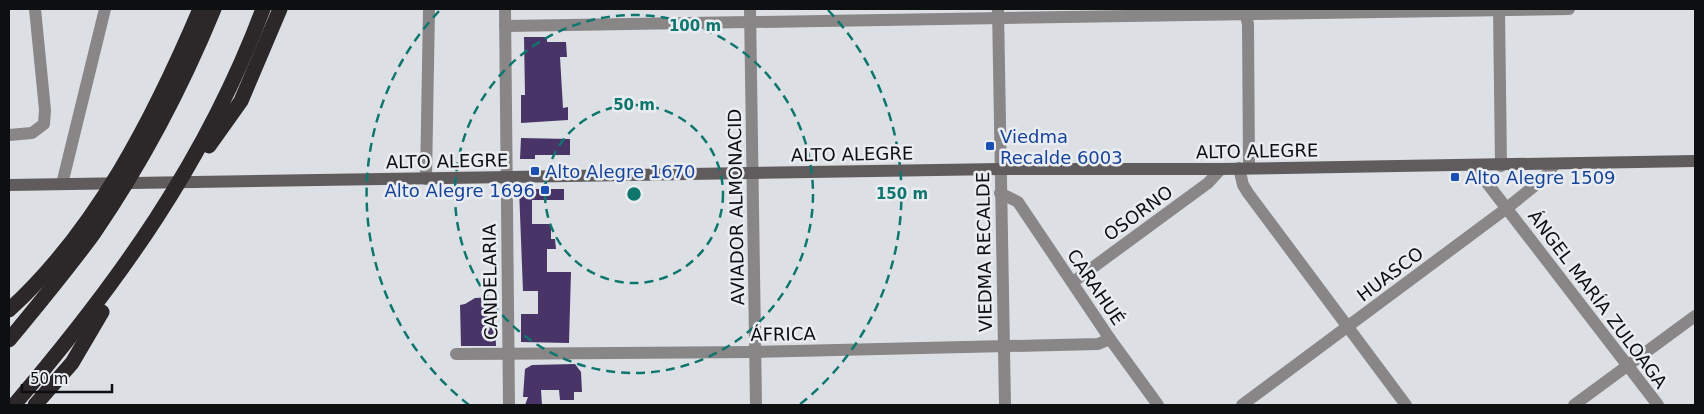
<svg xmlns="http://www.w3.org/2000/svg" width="1704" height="414" font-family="'DejaVu Sans',sans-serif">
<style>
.building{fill:#483467}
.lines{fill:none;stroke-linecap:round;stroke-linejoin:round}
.minor{stroke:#898687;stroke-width:12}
.tertiary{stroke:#898687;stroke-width:12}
.secondary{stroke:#605c5d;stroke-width:12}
.motorway{stroke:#2c2728;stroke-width:15}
.ring{fill:none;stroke:#0f766e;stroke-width:2.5;stroke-dasharray:9 6}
.transit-dot{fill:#1a4fb4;stroke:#e9edf2;stroke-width:2}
.labels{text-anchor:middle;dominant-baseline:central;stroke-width:5;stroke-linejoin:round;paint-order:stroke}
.transit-label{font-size:18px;fill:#164399;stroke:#e9edf2;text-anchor:start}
.street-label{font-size:18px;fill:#0d0f10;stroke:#e9edf2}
.centre{fill:#0f766e;stroke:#e9edf2;stroke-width:2.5}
.ring-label{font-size:15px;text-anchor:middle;font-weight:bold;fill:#0f766e;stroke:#e9edf2;stroke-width:5;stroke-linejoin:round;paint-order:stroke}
</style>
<rect width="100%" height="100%" fill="#dce0e5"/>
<g class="building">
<polygon points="524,37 547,37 547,42 566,42 567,57 560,57 563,108 568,107 568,120 521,123 521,95 525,95"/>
<polygon points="521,138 570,139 570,155 535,155 535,159 520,159"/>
<polygon points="519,189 564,189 564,200 532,200 532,224 551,224 551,239 555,239 556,249 547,249 547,272 571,272 569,343 521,342 521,314 538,314 538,291 523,291"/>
<polygon points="494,297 496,346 461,346 460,305 465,304 475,298"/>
<polygon points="575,364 581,372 582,392 574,392 574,400 560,400 559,390 541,390 542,405 525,405 528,397 523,397 525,369 532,365"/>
</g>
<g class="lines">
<g class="minor">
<polyline points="505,9 509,405"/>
<polyline points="750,9 756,405"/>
<polyline points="1244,9 1248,24 1249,168"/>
<polyline points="1499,9 1501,166"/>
<polyline points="998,10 1005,405"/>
<polyline points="505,26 1569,9"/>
<polyline points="9,135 32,133 44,124 45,110 35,9"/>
<polyline points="1474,166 1658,405"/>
<polyline points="1239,168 1243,185 1248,193 1406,405"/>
<polyline points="1000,193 1018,202 1110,339 1158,405"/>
<polyline points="1073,282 1208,183 1221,169"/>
<polyline points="456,354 755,352 1098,344 1110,339"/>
<polyline points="1242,405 1507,208 1543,179 1554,165"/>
<polyline points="1574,405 1695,316"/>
</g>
<g class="tertiary">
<polyline points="426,179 429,9"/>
<polyline points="62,184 105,9"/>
</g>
<polyline class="secondary" points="9,185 1000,169 1221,169 1695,161"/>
<g class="motorway">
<polyline points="209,146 241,101 280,9"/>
<path d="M9 310C97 230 154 117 200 9"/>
<path d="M9 340C38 305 67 270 94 233 142 163 182 87 214 9"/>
<path d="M14 405C119 282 206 161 263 9"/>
<polyline points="35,405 72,363 102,312"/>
</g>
</g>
<g class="ring">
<circle cx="634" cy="194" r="89"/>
<circle cx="634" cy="194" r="179"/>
<path d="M469 405A268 268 0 0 1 440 10M828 10A268 268 0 0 1 799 405"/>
</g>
<g class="transit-dot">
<rect x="985" y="141" width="10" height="10" rx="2.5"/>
<rect x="530" y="166" width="10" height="10" rx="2.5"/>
<rect x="1450" y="172" width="10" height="10" rx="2.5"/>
<rect x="540" y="185" width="10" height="10" rx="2.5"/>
</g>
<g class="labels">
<g class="transit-label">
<text x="1000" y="136">Viedma<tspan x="1000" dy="21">Recalde 6003</tspan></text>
<text x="545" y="171">Alto Alegre 1670</text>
<text x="1465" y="177">Alto Alegre 1509</text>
<text x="535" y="190" text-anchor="end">Alto Alegre 1696</text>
</g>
<g class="street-label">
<text transform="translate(1257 151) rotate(-1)">ALTO ALEGRE</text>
<text transform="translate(852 154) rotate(-1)">ALTO ALEGRE</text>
<text transform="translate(447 161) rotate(-1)">ALTO ALEGRE</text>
<text transform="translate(736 207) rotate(-91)">AVIADOR ALMONACID</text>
<text transform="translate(1138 213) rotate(-36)">OSORNO</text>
<text transform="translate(984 252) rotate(-91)">VIEDMA RECALDE</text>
<text transform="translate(1390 274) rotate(-37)">HUASCO</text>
<text transform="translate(490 282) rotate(-91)">CANDELARIA</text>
<text transform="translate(1096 287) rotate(56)">CARAHUÉ</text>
<text transform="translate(1598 299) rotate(53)">ÁNGEL MARÍA ZULOAGA</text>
<text transform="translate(783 334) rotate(-1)">ÁFRICA</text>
</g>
</g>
<circle cx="634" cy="194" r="8" class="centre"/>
<g class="ring-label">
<text x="695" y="31">100 m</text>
<text x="634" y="110">50 m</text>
<text x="902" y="199">150 m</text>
</g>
<rect width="1704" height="414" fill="none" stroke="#0d0f10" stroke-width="20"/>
<path d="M22 384v8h90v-8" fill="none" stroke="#0d0f10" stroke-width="2.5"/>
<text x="30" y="384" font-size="15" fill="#0d0f10" stroke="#e9edf2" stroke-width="4" paint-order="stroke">50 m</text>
</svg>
